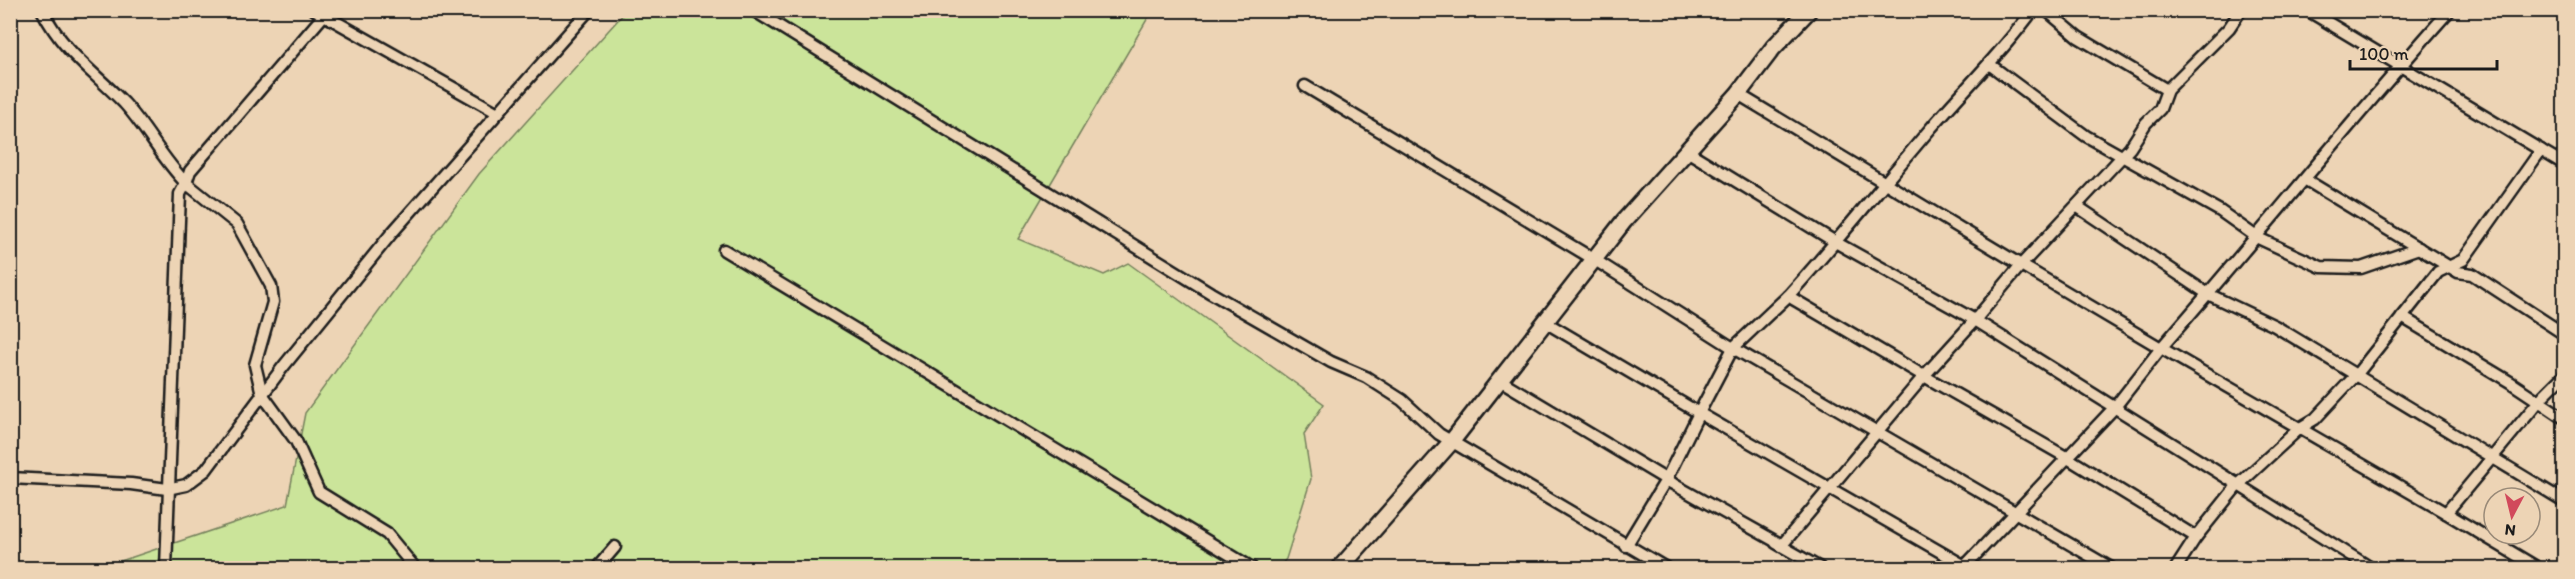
<svg xmlns="http://www.w3.org/2000/svg" width="2575" height="579" font-family="Itim,sans-serif">
<style>
.green{fill:#cbe49a;stroke:#74805b;stroke-width:1.5}
.lines{fill:none;stroke-linecap:round;stroke-linejoin:round}
.street-casing{stroke:#1c1c1c;stroke-width:15}
.secondary-casing{stroke:#1c1c1c;stroke-width:20}
.street{stroke:#edd4b5;stroke-width:10}
.secondary{stroke:#edd4b5;stroke-width:15}
</style>
<rect width="100%" height="100%" fill="#edd4b5"/>
<filter id="ink" filterUnits="userSpaceOnUse"><feTurbulence type="fractalNoise" baseFrequency=".0167" numOctaves="2"/><feDisplacementMap in="SourceGraphic" scale="12" xChannelSelector="R" yChannelSelector="G"/><feConvolveMatrix kernelMatrix="1 2 1 2 8 2 1 2 1" color-interpolation-filters="sRGB"/></filter>
<g filter="url(#ink)">
<polygon class="green" points="626,11 1152,11 1018,239 1104,275 1128,263 1324,404 1304,434 1311,479 1286,559 1279,568 100,568 287,505 305,413 479,174"/>
<g class="lines">
<g class="street-casing">
<g id="street">
<path d="M42 10C64 53 92 70 124 103 147 128 162 159 186 183L180 194 166 568"/>
<polyline points="315,10 498,113"/>
<polyline points="753,10 1211,293 1331,362 1366,377 1402,400 1439,434 1666,568"/>
<path d="M2033 10C2002 53 1965 88 1931 128 1883 184 1838 241 1788 296L1924 376 1782 545 1666 480 1699 413 1965 566 2115 407 2161 348 2446 513"/>
<polyline points="2046,10 2078,37 2167,90"/>
<polyline points="2307,10 2564,164"/>
<polyline points="324,15 190,171 186,183 237,224 271,286 273,302 255,365 262,394 296,441 319,492 387,534 415,568"/>
<polyline points="1989,64 2086,136 2220,211 2258,238 2321,267 2361,268 2419,248"/>
<polyline points="1305,86 1595,260 1733,348 1788,296"/>
<polyline points="1738,94 2021,265 2130,148 2146,123 2160,109 2167,90 2229,28 2241,10"/>
<polyline points="1687,151 1837,243 1975,320 2371,568"/>
<polyline points="2306,180 2458,272 2472,274 2564,334"/>
<polyline points="2078,207 2208,294 2275,326 2564,501"/>
<polyline points="724,250 1252,568"/>
<polyline points="2402,317 2510,382 2564,418"/>
<polyline points="1545,322 1699,413 1733,348 2111,568"/>
<polyline points="1498,379 1672,483"/>
<polyline points="10,478 131,484 167,489 186,485 206,470 283,367 391,234 589,10"/>
<path d="M2196 537 2066 457 1924 376 1975 320 2021 265 2161 348C2259 236 2351 120 2450 10"/>
<polyline points="1776,543 1820,568"/>
<polyline points="1626,546 1666,480"/>
<polyline points="597,568 615,547"/>
<polyline points="2176,568 2196,537 2237,486 2300,428 2315,419 2357,374 2438,272 2463,260 2541,150"/>
<polyline points="2538,568 2446,513 2544,395 2564,375"/>
</g>
</g>
<g class="secondary-casing">
<polyline id="secondary" points="1340,568 1452,441 1624,221 1738,94 1773,48 1809,10"/>
</g>
<use href="#street" class="street"/>
<use href="#secondary" class="secondary"/>
</g>
</g>
<rect width="2575" height="579" fill="none" stroke="#edd4b5" stroke-width="36"/>
<rect x="18" y="18" width="2539" height="543" fill="none" stroke="#1c1c1c" stroke-width="2" filter="url(#ink)"/>
<g transform="translate(2512 516) rotate(187)"><circle r="28" fill="#edd4b5" stroke="#998a78" stroke-width="1.5"/>
<path d="M0-4.5L10 22L0 15L-10 22Z" fill="#d1495b"/>
<text y="-9" font-size="16" font-weight="bold" text-anchor="middle" fill="#1c1c1c">N</text>
</g>
<path d="M2350 60v9h147v-9" fill="none" stroke="#1c1c1c" stroke-width="3"/>
<text x="2359" y="60" font-size="18" fill="#1c1c1c" stroke="#edd4b5" stroke-width="4.5" paint-order="stroke">100 m</text>
</svg>
